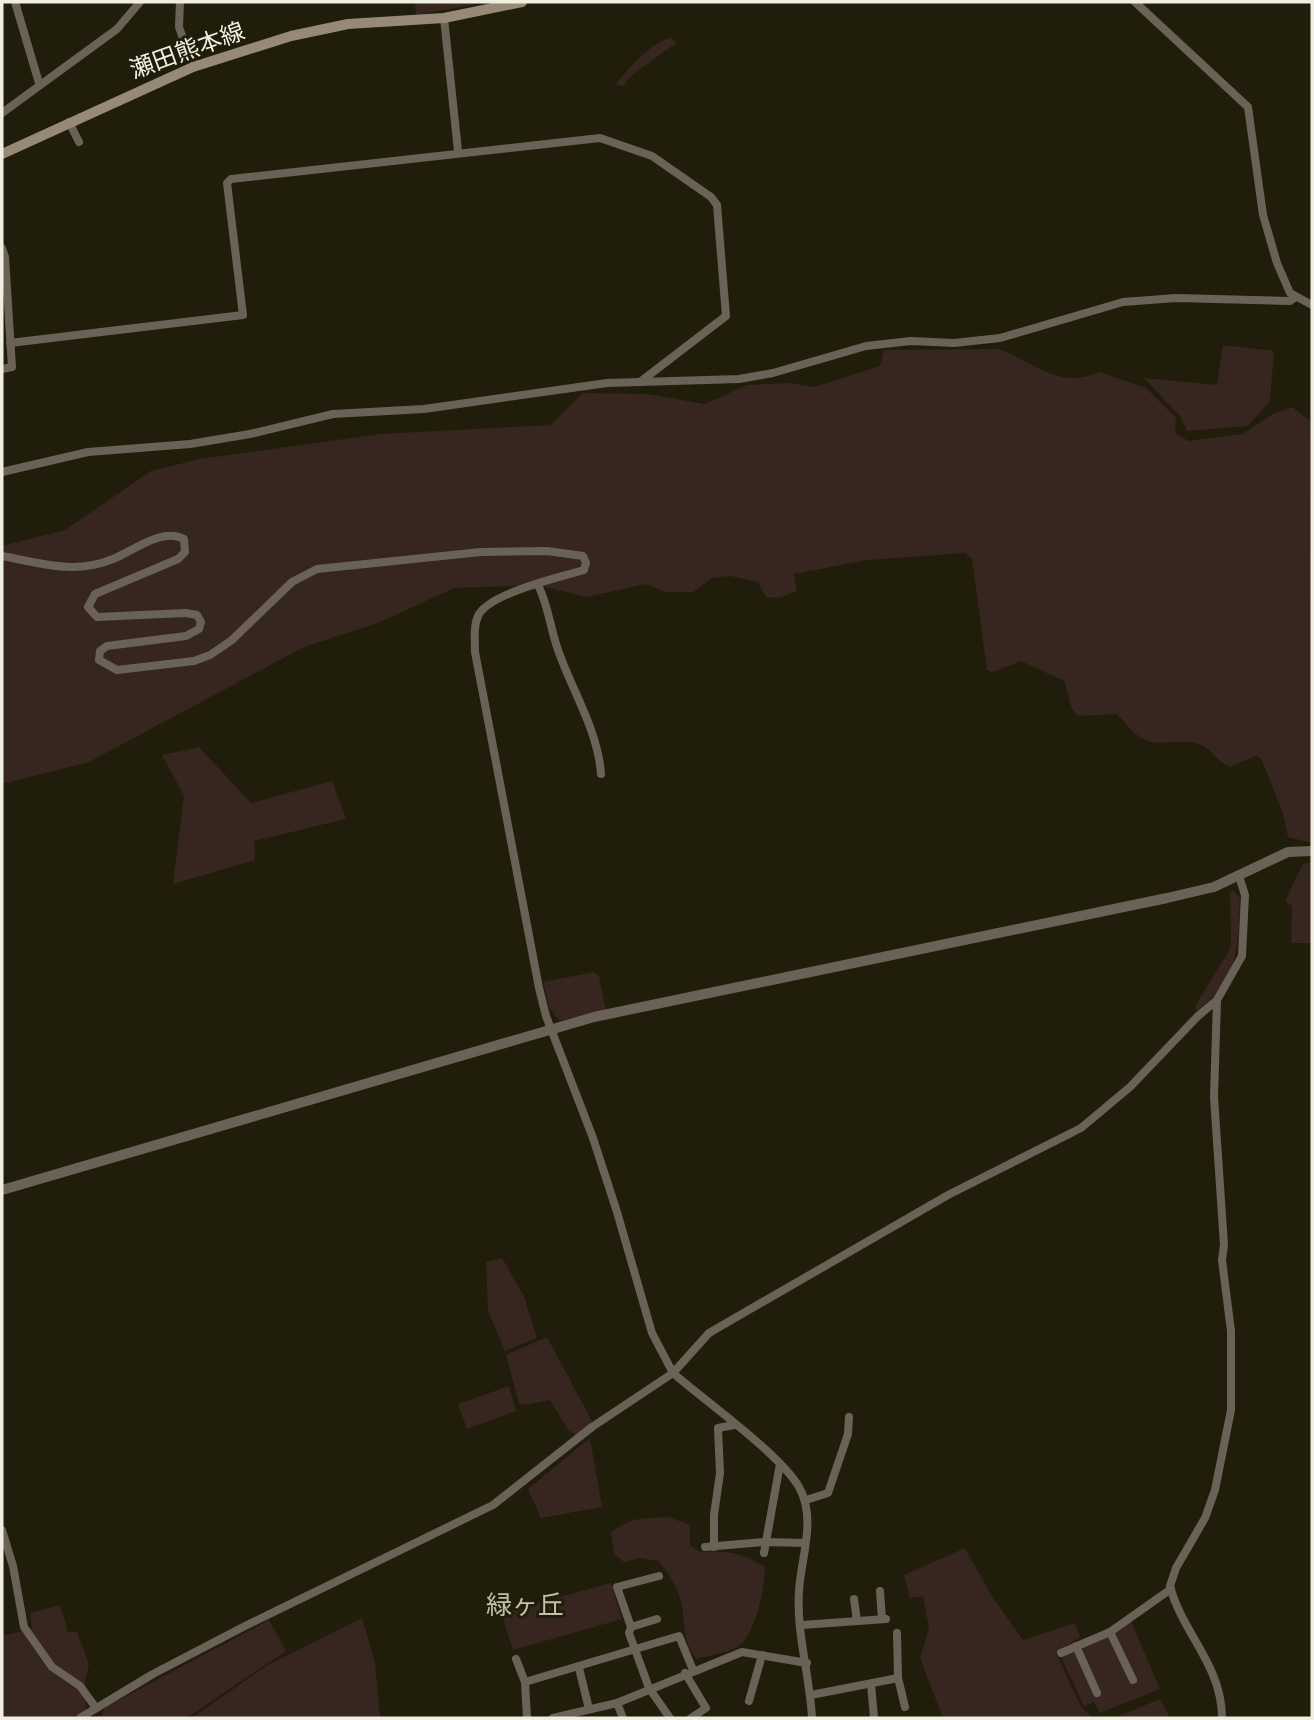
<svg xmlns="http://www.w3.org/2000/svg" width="1314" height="1720" font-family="Figtree,'Noto Sans JP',sans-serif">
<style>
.green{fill:#37251f}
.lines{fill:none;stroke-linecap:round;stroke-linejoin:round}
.minor{stroke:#6b6257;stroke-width:8}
.tertiary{stroke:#6b6257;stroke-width:10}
.secondary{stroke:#978978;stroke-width:10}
.labels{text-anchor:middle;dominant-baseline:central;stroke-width:6;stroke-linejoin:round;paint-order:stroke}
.street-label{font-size:24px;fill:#efeee1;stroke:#201e0a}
.neighbourhood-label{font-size:26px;fill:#c1c0a6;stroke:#201e0a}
</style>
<rect width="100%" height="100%" fill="#201e0a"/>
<g class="green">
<polygon points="415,2 488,2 416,15"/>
<path d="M671 37 676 43 631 76 623 86 616 84C631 66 648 45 671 37Z"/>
<polygon points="1223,345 1274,351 1270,401 1248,426 1187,431 1181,417 1144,378 1217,385"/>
<path d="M998 349C1035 362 1058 390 1099 372L1146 388 1176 418 1175 433 1189 441 1242 434 1273 414 1292 407 1310 421 1312 843 1288 837 1283 813 1261 758 1255 756 1230 767C1218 762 1215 754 1205 747 1190 737 1167 745 1151 742 1137 739 1126 724 1117 714L1078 716 1072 709 1064 681 1021 661 992 672 987 670 972 559 965 553 867 560 794 574 797 591 779 598 766 597 758 582 730 576 712 578 693 592H665L646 584 586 597 538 585 454 588 378 623 304 647 89 762 2 784V546L65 530 151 471 199 459 380 434 551 425 582 393 647 394 705 404 747 385 788 383 815 387 880 366 884 350Z"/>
<polygon points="199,747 251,803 332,781 346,819 254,841 255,860 173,884 184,796 162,755"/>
<polygon points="1312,862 1312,943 1291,943 1292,906 1285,901 1303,864"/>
<path d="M1233 890 1240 898C1238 949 1240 975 1198 1011L1195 1009 1196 1005 1231 947 1230 893Z"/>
<polygon points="594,972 599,976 606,1010 559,1021 549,1007 543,982"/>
<polygon points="502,1258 524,1296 537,1338 505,1351 488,1311 486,1262"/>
<polygon points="547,1337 594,1425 576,1435 568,1430 550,1400 524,1405 519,1403 506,1355"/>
<polygon points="509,1386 516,1411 467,1429 458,1404"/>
<polygon points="590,1438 602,1507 541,1518 528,1489"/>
<path d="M669 1517 690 1525V1545L700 1552C726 1550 742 1553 764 1566 767 1583 755 1634 740 1645 730 1653 710 1655 697 1659 681 1642 686 1622 681 1601 677 1587 668 1573 659 1561L640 1558 624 1562 614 1554 611 1533C628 1517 647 1518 669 1517Z"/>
<polygon points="965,1548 991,1595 1023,1640 1075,1623 1080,1637 1056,1653 1081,1707 1093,1718 943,1718 920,1658 929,1628 923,1596 910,1598 904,1575"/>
<polygon points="611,1583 622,1619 513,1650 501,1613"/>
<polygon points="60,1605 68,1632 77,1632 89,1664 85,1682 86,1710 71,1718 2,1718 2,1636 32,1629 30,1613"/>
<polygon points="362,1618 375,1662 380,1718 192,1718 266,1666"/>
<polygon points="269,1620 286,1651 186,1718 102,1717 104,1708"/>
<polygon points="1131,1621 1160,1689 1100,1713 1094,1702 1084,1706 1060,1655"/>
<polygon points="1160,1699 1170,1718 1114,1718"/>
</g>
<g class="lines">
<g class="minor">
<polyline points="15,2 39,83"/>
<polyline points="180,2 179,27 193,67"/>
<polyline points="1135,2 1248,107 1263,215 1277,263 1290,293 1312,305"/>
<polyline points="444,18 458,151"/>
<polyline points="2,113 117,29 140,2"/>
<polyline points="69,122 79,142"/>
<polyline points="2,248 5,257 12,367 2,369"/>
<polyline points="10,343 243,315 227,183 231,179 600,138 652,156 711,197 717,205 726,316 640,382"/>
<polyline points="2,472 88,452 190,444 250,434 333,414 424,409 607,383 739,379 773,373 866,346 911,341 954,343 1000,338 1123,302 1176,298 1290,301 1296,297"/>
<path d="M2 556C41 563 74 575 113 559 133 551 163 527 184 539L185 552 178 559 95 594 88 607 97 617 186 613 197 615 201 622 199 629 186 636 107 646 100 651 99 660 117 670 194 661 210 655 232 640 292 582 317 569 481 552 547 551 583 556 586 563 584 570C559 577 492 593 479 614 473 625 475 639 475 652L539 988 546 1016 593 1138 617 1212 652 1333 673 1373C705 1401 780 1454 799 1487 817 1519 801 1557 799 1591 796 1632 810 1677 812 1718"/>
<path d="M538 585C548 605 550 626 557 647 571 689 598 730 601 774"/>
<path d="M1217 1000 1214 1097 1224 1245 1222 1260 1231 1331V1410L1215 1490 1205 1518 1176 1568 1170 1586C1182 1633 1222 1665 1222 1718"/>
<polyline points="806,1500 828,1493 848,1434 849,1417"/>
<polyline points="2,1530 13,1566 24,1627 52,1667 80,1686 96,1708"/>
<polyline points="705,1547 765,1542 805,1543"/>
<polyline points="714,1547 714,1515 720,1473 718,1428 734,1425"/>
<polyline points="764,1553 780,1464"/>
<polyline points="659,1576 617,1587 631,1627 629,1633 649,1688 670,1718"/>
<polyline points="880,1591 882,1619"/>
<polyline points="854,1599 857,1621"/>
<polyline points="802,1625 886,1619"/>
<polyline points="631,1627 657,1619"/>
<polyline points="1110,1632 1133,1680"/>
<polyline points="897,1633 898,1678 905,1707"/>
<polyline points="1076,1646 1097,1693"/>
<polyline points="1061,1653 1110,1632 1171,1589"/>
<polyline points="516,1659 525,1682 527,1718"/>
<polyline points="579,1668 589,1709"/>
<polyline points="685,1673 706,1708 691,1718"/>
<polyline points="525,1682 679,1636 693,1670"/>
<polyline points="871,1684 874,1718"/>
<polyline points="811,1695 898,1678"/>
<polyline points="749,1701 762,1655"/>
<polyline points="617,1703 623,1718"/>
<polyline points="80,1718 153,1674 245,1626 493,1505 592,1427 673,1373 709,1333 948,1195 1081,1128 1130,1087 1198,1016 1217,1000 1242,956 1245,895 1239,876"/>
<polyline points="553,1718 617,1703 742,1652 807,1663"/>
</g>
<polyline class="tertiary" points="2,1190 594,1017 1167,898 1214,887 1288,852 1312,851"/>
<polyline class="secondary" points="2,154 193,67 291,36 348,24 444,18 522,2"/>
</g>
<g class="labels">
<g class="street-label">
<text transform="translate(187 50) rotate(-20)">瀬田熊本線</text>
</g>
<g class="neighbourhood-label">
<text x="525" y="1605">緑ヶ丘</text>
</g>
</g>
<rect width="1314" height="1720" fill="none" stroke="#efeee1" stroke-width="7"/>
</svg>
